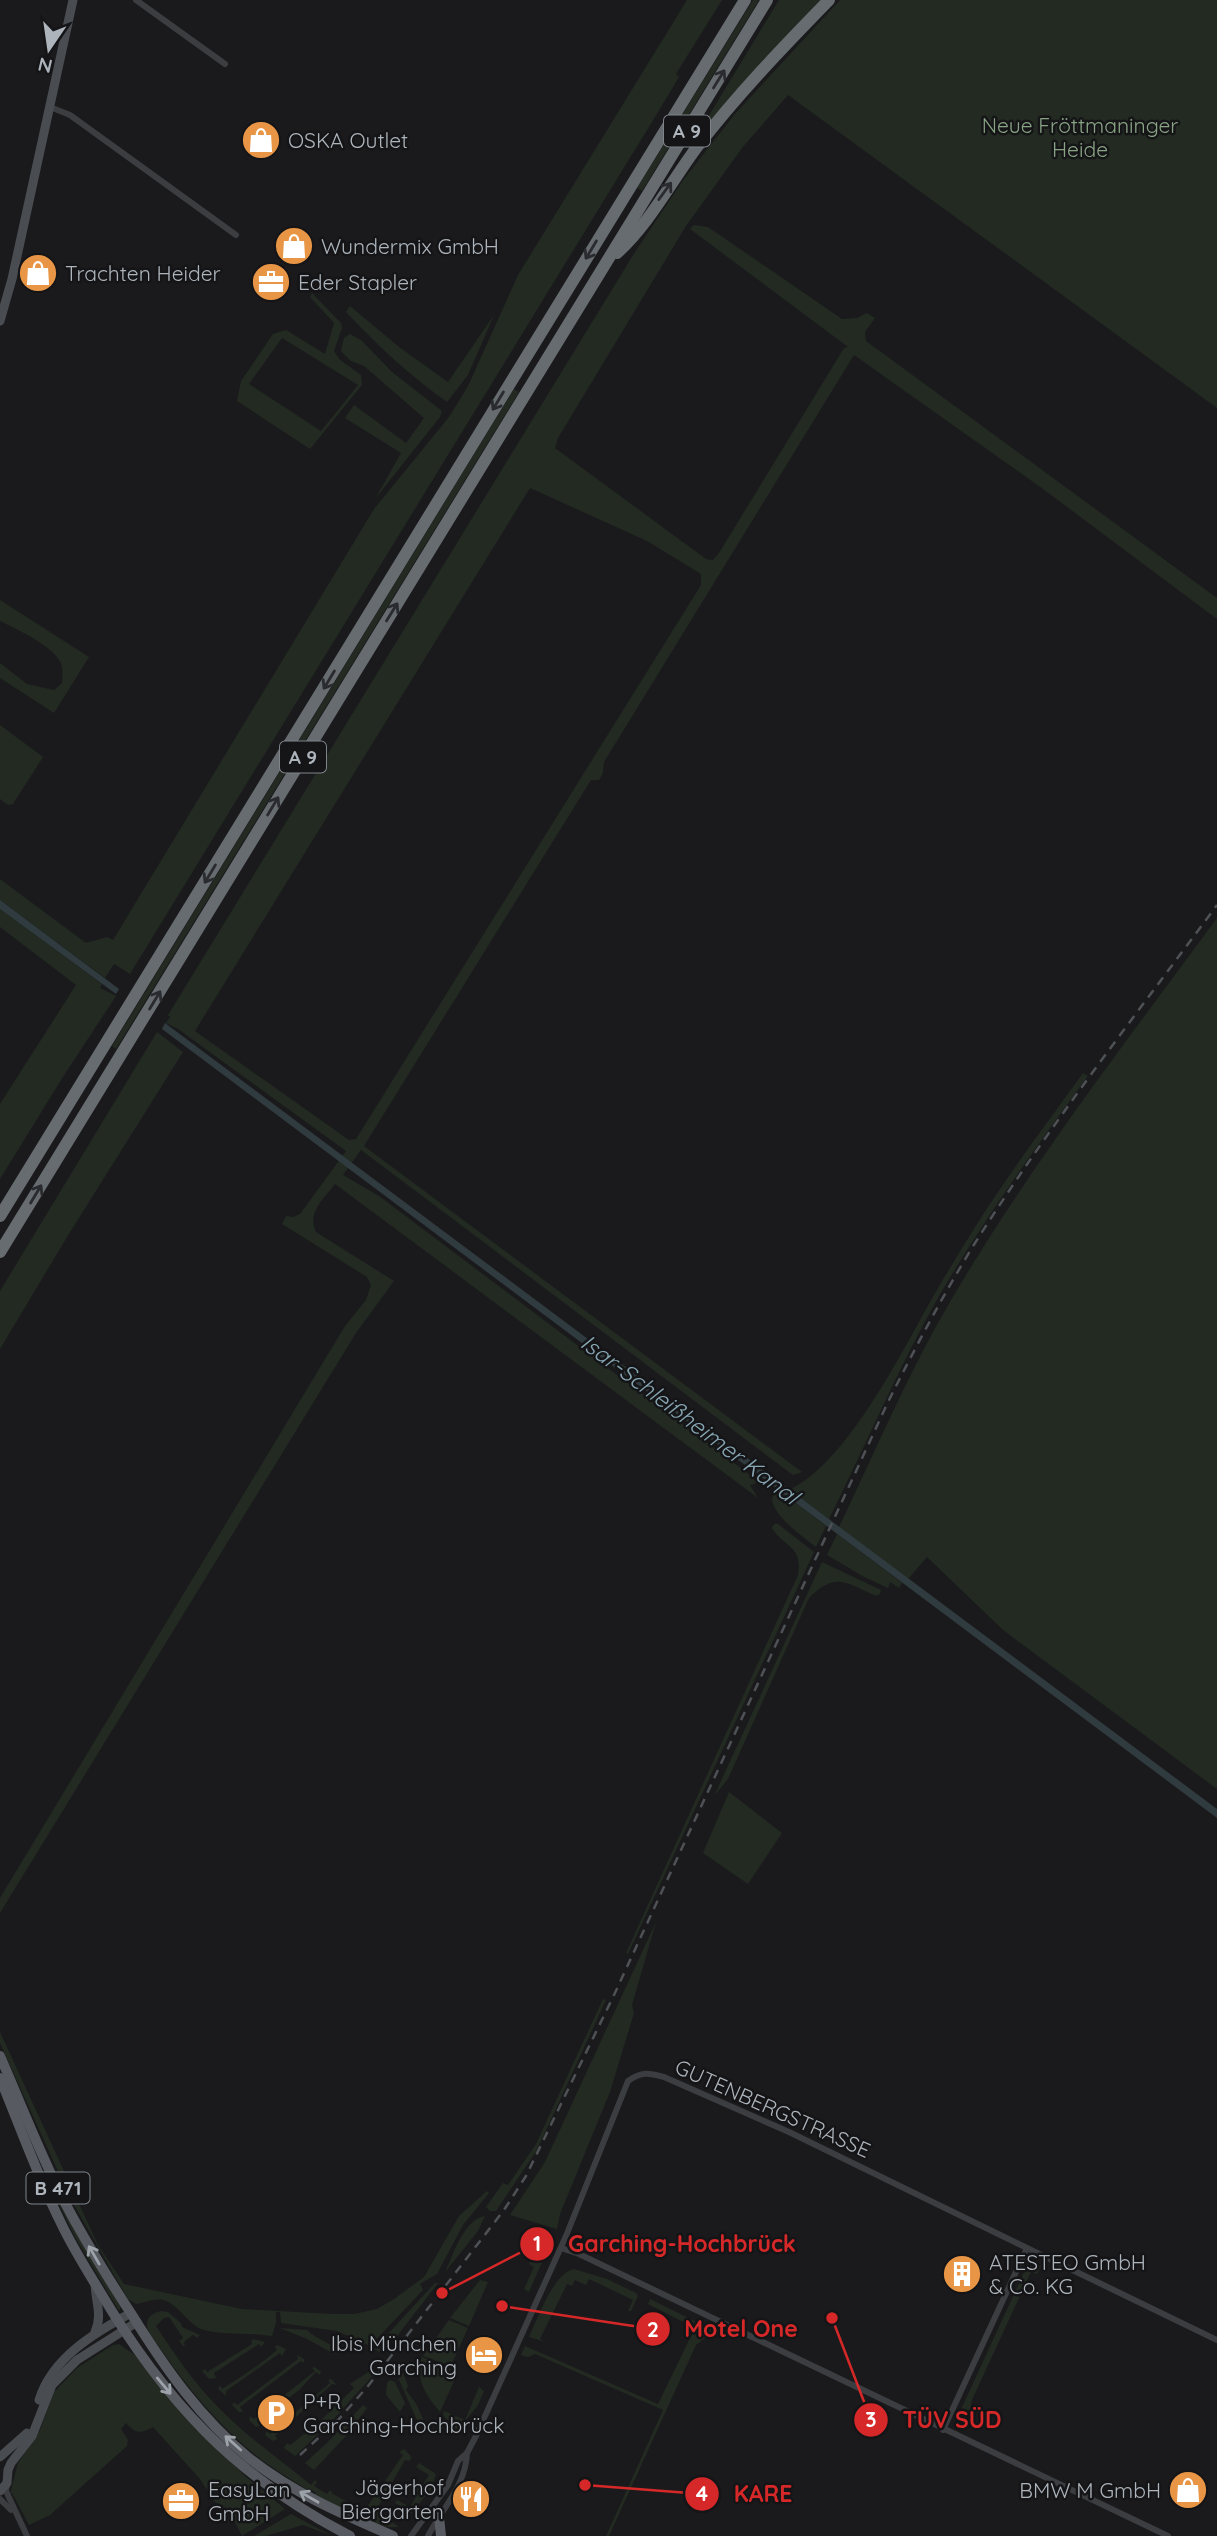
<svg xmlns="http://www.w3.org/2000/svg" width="1217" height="2536" font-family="Quicksand,sans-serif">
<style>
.green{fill:#222a22;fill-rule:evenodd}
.water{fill:#303b3f}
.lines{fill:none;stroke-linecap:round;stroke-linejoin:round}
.street{stroke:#3b3d41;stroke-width:6}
.secondary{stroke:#494c51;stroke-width:9}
.primary{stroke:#575a60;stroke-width:10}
.highway{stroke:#676c71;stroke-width:12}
.rail{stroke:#4e5156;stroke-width:2.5;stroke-dasharray:9 7;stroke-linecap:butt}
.oneway{stroke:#2a2b2e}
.oneway2{stroke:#9ca2a9}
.labels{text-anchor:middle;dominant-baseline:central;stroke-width:5;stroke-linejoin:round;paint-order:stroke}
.shield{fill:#151517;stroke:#7f848a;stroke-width:2}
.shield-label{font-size:19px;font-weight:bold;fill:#adb4bb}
.park-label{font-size:21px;fill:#89a485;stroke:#151517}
.poi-label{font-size:21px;fill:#adb4bb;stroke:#151517;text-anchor:start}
.street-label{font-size:21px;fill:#adb4bb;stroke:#151517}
.water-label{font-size:23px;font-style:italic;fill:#87a6b3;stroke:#151517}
.leader{fill:none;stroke:#d62828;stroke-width:2.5}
.callout-dot{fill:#d62828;stroke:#151517;stroke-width:2.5}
.mark-label{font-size:21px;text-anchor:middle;font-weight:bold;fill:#fff}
.callout-label{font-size:23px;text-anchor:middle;font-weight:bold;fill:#d62828;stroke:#151517;stroke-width:5;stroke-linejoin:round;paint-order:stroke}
</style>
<rect width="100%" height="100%" fill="#1a1a1c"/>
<g class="green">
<polygon points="687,0 722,0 676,74 679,77 655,117 130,974 114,964 105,978 0,900 0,879 86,943 107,937 113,940 374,509 449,417 468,386 518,275"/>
<polygon points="753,0 759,0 642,191 637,188"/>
<polygon points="779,0 822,0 699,136 697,135"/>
<path d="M840 0H1217V408L788 95 742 148 686 226 558 438 555 448 706 559 713 560 719 553 844 348 848 347 690 229 694 225 708 227 842 319 857 318 867 313 875 318 865 332 866 341 1217 598V619L1043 489 854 355 604 762 603 773 599 780H591L364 1146 802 1472 793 1475 361 1150 343 1175 379 1196 750 1475 757 1483 750 1485 758 1498 335 1184C323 1200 307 1212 316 1232L394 1281 356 1333 0 1913V1898L345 1326 366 1300 371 1285 367 1277 282 1224 286 1216 293 1217 300 1214 346 1151 178 1029 166 1023 170 1017 168 1015 635 252 684 179 734 115ZM530 488 647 541 701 574V585L356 1139 349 1140 195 1031Z"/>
<path d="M312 293 341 323 342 328 334 351 339 359 361 375 362 385 310 449 237 401 241 381 273 334 286 330 325 354 334 323 310 297ZM282 338 358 385 321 431 249 384Z"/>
<path d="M350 306 399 347 448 382 494 315 468 375 447 402C410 376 377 345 346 312Z"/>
<polygon points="350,334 361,340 392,372 442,411 440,417 375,499 401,453 345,418 354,405 406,443 424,418 364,366 351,361 341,351 344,338"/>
<polygon points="514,389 519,392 116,1049 112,1046"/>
<path d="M0 600 89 657 54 713 0 678V663L27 684 54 690 62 683C62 678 63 671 62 666 57 647 16 629 0 621Z"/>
<polygon points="0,725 43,757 13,804 8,805 0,799"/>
<polygon points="0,909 102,984 100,988 116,996 61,1080 0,1179 0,1104 76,985 0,927"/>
<path d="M1217 918V1789L1003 1630 927 1557 908 1579 839 1527C875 1452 908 1373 951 1300 1030 1166 1125 1043 1217 918Z"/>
<polygon points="157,1032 183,1052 67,1237 0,1349 0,1291"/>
<path d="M1083 1073 1088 1076C1036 1147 984 1219 939 1296 898 1368 866 1445 829 1519L789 1490C848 1462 902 1351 934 1295 950 1267 967 1240 984 1213 1015 1165 1050 1119 1083 1073Z"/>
<path d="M782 1493 826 1526 816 1547C803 1537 772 1515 772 1498L775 1494Z"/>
<path d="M774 1524H778L814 1552 628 1954 626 1953 798 1575C803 1545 784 1548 772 1528Z"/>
<polygon points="837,1534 902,1583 899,1588 890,1582 888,1588 864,1577 827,1555"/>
<path d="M822 1562 881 1590 880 1594 876 1596C846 1583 836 1571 809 1598L728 1779 714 1796Z"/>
<polygon points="729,1792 782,1833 748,1884 703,1853"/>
<polygon points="656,1922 632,2005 634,2013 610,2092 560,2214 557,2229 510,2215 545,2162"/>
<polygon points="603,1999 606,2000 537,2150 496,2211 490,2211 486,2207 503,2183 508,2185 536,2144"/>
<path d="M0 2032 98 2245 124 2284 242 2309 334 2314H354L377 2309 394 2299 424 2277 459 2216 487 2191 489 2193 463 2225 437 2274 420 2284 423 2290 370 2346 337 2331 281 2323 280 2312H276V2323L272 2336C249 2332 221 2336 201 2329 187 2323 177 2303 163 2300 154 2298 144 2303 136 2304L128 2299 70 2198 0 2043Z"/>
<polygon points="54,2190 121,2307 119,2311 75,2237 53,2191"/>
<path d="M485 2216 478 2231 445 2272C454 2254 463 2220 485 2216Z"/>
<polygon points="543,2249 546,2253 529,2292 524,2289 534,2267 529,2264 533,2256"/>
<polygon points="1033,2264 1041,2266 1037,2274 1031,2272 972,2400 967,2425 965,2427 960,2427 957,2424 957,2418 1026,2268"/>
<path d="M574 2269 607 2279 636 2293 638 2296 631 2311H628L633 2300 589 2279 586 2285 575 2280 572 2286 567 2284 540 2339 545 2342 529 2337C537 2320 554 2272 574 2269Z"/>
<polygon points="480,2280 488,2282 469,2326 450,2318"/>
<polygon points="435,2283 438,2283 394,2340 388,2339 379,2352 374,2349"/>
<polygon points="650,2299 711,2329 709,2335 696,2345 609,2536 606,2536 663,2410 535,2354 528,2357 521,2355 525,2346 658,2404 695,2328 648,2304"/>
<path d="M161 2311 168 2312 181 2323 182 2327 200 2335 197 2338 193 2335 184 2342 185 2345 183 2346 179 2341 183 2338 169 2317 164 2318 156 2326C175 2355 194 2383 219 2408 247 2437 280 2459 311 2485L315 2480 317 2482 314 2486 327 2494 330 2490 333 2494 362 2510 367 2507 403 2455 399 2452 404 2449 411 2456 410 2461 405 2460 378 2507 383 2510 380 2515 398 2526 397 2527C376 2530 334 2505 315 2495L316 2493 309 2488 308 2490C289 2478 270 2467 253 2453 217 2423 187 2387 160 2348 156 2342 147 2333 147 2325 147 2316 153 2313 161 2311Z"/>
<polygon points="449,2320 468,2328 451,2366 423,2356"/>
<path d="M280 2328 307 2330C315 2339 332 2342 339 2353L334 2354 307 2339Z"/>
<polygon points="253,2339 265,2342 261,2347 259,2344 214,2373 216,2378 209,2379 202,2371 205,2369 207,2372 252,2344 251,2341"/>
<path d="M119 2344 135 2355 211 2442 245 2476 285 2509 242 2536 233 2518 214 2501 200 2479 153 2427C140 2434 137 2434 126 2423L121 2429 128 2440 127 2446 50 2515 29 2525 12 2493 10 2494 18 2463 40 2430 54 2392 77 2368 113 2345Z"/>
<path d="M277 2345 286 2349 282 2356 280 2353 226 2391V2396L218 2389 220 2385 222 2389C241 2377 260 2365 277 2350L275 2347Z"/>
<polygon points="297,2355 304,2359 304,2363 301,2361 240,2407 243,2412 239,2412 232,2405 234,2402 237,2405 298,2359"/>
<path d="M422 2357 450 2369 448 2373 456 2377 440 2412C426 2395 415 2380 422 2357Z"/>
<polygon points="315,2367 321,2372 320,2375 316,2372 299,2390 257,2422 260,2426 256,2427 249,2420 250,2416 254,2419 315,2371 312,2368"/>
<polygon points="370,2371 375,2373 333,2420 295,2456 284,2448 287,2443 290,2445 317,2424 354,2388 350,2384"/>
<polygon points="403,2373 408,2386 406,2390 417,2405 429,2434 416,2418 399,2380 400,2374"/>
<polygon points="331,2379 337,2385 332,2384 275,2436 278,2439 273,2441 265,2435 267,2431 270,2434 330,2383 328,2380"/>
<polygon points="390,2380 395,2382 405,2403 400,2412 386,2395 387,2383"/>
<polygon points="479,2387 484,2391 478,2405 457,2431 443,2415 444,2411 465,2420"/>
<polygon points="363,2405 367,2408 345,2437 314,2470 305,2463 328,2442"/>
<polygon points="419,2463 436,2474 431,2489 404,2522 402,2520 407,2510 395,2503 397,2500 410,2507 418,2493 406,2485 407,2482 420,2489 429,2475 416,2467"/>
<polygon points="291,2514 332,2536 303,2525 266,2536 254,2536"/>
</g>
<g class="water">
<polygon points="0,900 119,989 116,994 0,909"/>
<polygon points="165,1023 1217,1809 1217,1818 162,1029"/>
</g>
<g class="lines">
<g class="street">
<polyline points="136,0 225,64"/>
<polyline points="50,107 70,115 236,235"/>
<polyline points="561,2248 579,2254 1168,2536"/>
<polyline points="1027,2248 1217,2340"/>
<polyline points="7,2483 6,2491 27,2536"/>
<polyline points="0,2499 11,2510"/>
<path d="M411 2536 448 2485 458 2461 467 2453 476 2436 566 2236 628 2081C642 2071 649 2073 664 2077L789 2132 1027 2248 943 2430"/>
<path d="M428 2536C442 2509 466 2485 467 2453"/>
</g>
<g class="secondary">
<polyline points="0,321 12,279 73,0"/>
<path d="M95 2283C95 2300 103 2315 95 2332"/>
<path d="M39 2400C52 2358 94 2333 131 2313"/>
<polyline points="0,2457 27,2433"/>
<polyline points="0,2491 7,2483 8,2470 11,2463 32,2436 52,2385 77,2360 137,2322"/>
</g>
<g class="primary">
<path d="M0 2056C21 2104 40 2154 64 2201 85 2241 108 2278 132 2315 165 2368 200 2418 249 2458 293 2493 342 2514 393 2536"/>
<path d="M0 2078C20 2126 37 2175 60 2221 71 2245 85 2267 99 2290 164 2400 235 2477 350 2536"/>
<polyline points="439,2517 441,2536"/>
</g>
<g class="highway">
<path d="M617 253C649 224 671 182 697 147 737 95 783 47 829 0"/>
<polyline points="0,1216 745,0"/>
<polyline points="0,1252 767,0"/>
</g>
<path class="rail" d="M300 2455 339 2419 368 2386 504 2210 526 2176 614 1995 888 1402C915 1348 943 1295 975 1243 1049 1126 1135 1016 1217 905"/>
</g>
<defs><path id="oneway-shaft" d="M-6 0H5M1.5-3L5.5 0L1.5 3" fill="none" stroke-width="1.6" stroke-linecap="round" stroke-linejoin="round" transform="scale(1.75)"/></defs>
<g class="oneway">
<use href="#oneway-shaft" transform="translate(719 79) rotate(-58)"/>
<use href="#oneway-shaft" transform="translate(665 191) rotate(-54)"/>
<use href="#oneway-shaft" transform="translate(591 250) rotate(121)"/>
<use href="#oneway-shaft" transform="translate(498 401) rotate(121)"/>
<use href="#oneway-shaft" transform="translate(392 612) rotate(-58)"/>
<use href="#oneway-shaft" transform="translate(329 680) rotate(121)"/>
<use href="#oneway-shaft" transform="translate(273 806) rotate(-59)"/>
<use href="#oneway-shaft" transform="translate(210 874) rotate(121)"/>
<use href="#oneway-shaft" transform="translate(155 1000) rotate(-59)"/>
<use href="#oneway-shaft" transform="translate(36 1194) rotate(-59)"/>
</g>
<g class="oneway2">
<use href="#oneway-shaft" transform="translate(94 2255) rotate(-120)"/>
<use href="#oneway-shaft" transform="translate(164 2386) rotate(50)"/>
<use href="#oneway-shaft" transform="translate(233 2443) rotate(-138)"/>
<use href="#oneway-shaft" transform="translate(309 2497) rotate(-150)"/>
</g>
<defs>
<g id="shop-disc" transform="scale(2.0125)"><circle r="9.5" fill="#e89646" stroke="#151517"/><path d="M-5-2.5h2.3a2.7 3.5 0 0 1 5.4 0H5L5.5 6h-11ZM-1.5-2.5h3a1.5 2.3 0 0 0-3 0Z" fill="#fff"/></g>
<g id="office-disc" transform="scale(2.0125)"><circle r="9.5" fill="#e89646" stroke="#151517"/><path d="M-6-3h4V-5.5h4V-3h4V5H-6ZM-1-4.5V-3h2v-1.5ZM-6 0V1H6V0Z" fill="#fff"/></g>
<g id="building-disc" transform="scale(2.0125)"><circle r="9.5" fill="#e89646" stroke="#151517"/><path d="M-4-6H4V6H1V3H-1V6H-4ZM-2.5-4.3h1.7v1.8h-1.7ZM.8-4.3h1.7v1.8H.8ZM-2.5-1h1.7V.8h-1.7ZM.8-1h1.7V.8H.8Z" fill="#fff"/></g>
<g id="hotel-disc" transform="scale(2.0125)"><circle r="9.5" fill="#e89646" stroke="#151517"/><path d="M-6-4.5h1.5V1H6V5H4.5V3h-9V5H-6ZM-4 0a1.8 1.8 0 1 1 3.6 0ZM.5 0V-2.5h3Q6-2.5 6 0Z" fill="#fff"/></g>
<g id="parking-disc" transform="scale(2.0125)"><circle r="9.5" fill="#e89646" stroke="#151517"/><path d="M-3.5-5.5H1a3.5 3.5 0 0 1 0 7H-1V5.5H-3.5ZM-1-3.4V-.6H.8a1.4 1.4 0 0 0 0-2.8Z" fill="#fff"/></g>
<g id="restaurant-disc" transform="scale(2.0125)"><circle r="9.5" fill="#e89646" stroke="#151517"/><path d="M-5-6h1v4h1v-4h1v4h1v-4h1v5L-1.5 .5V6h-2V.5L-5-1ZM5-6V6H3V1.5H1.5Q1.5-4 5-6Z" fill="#fff"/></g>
</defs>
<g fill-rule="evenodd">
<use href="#shop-disc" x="261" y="140"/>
<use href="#shop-disc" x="294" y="246"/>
<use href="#shop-disc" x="38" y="273"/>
<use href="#office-disc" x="271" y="282"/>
<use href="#building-disc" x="962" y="2274"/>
<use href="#hotel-disc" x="484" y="2355"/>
<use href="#parking-disc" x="276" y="2413"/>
<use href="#shop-disc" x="1188" y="2490"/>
<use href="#restaurant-disc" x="471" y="2499"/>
<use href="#office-disc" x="181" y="2501"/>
</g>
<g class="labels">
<g class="shield">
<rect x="664" y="115.5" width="46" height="31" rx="5"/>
<rect x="280" y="741.5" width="46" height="31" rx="5"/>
<rect x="26.5" y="2172.5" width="63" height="31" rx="5"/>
</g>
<g class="shield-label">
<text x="687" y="131">A 9</text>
<text x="303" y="757">A 9</text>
<text x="58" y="2188">B 471</text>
</g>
<g class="park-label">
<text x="1080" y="125">Neue Fröttmaninger<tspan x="1080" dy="24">Heide</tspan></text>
</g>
<g class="poi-label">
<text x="288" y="140">OSKA Outlet</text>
<text x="321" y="246">Wundermix GmbH</text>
<text x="65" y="273">Trachten Heider</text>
<text x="298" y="282">Eder Stapler</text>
<text x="989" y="2262">ATESTEO GmbH<tspan x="989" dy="24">&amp; Co. KG</tspan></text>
<text x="457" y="2343" text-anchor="end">Ibis München<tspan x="457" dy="24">Garching</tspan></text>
<text x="303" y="2401">P+R<tspan x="303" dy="24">Garching-Hochbrück</tspan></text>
<text x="444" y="2487" text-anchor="end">Jägerhof<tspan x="444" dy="24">Biergarten</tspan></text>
<text x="208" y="2489">EasyLan<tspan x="208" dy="24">GmbH</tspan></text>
<text x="1161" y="2490" text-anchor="end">BMW M GmbH</text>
</g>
<g class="street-label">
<text transform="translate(773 2108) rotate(24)">GUTENBERGSTRASSE</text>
</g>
<g class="water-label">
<text transform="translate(690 1419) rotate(37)">Isar-Schleißheimer Kanal</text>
</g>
</g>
<path class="leader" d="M442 2293L537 2244M502 2306L653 2329M832 2318L871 2420M585 2485L702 2494"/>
<g class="callout-dot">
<circle cx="442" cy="2293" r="7"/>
<circle cx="502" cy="2306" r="7"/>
<circle cx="832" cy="2318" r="7"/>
<circle cx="585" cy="2485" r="7"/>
<circle cx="537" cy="2244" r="18"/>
<circle cx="653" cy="2329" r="18"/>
<circle cx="871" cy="2420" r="18"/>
<circle cx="702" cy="2494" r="18"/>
</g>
<g class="mark-label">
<text x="537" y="2251">1</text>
<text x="653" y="2337">2</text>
<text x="871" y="2427">3</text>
<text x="702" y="2501">4</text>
</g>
<g class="callout-label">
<text x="682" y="2252">Garching-Hochbrück</text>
<text x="741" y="2337">Motel One</text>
<text x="952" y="2428">TÜV SÜD</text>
<text x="763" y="2502">KARE</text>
</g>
<g transform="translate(49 49) rotate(193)" stroke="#151517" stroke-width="5" paint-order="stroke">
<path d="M0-5L12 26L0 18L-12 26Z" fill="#adb4bb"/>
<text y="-10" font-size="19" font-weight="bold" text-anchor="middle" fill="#adb4bb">N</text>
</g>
</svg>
